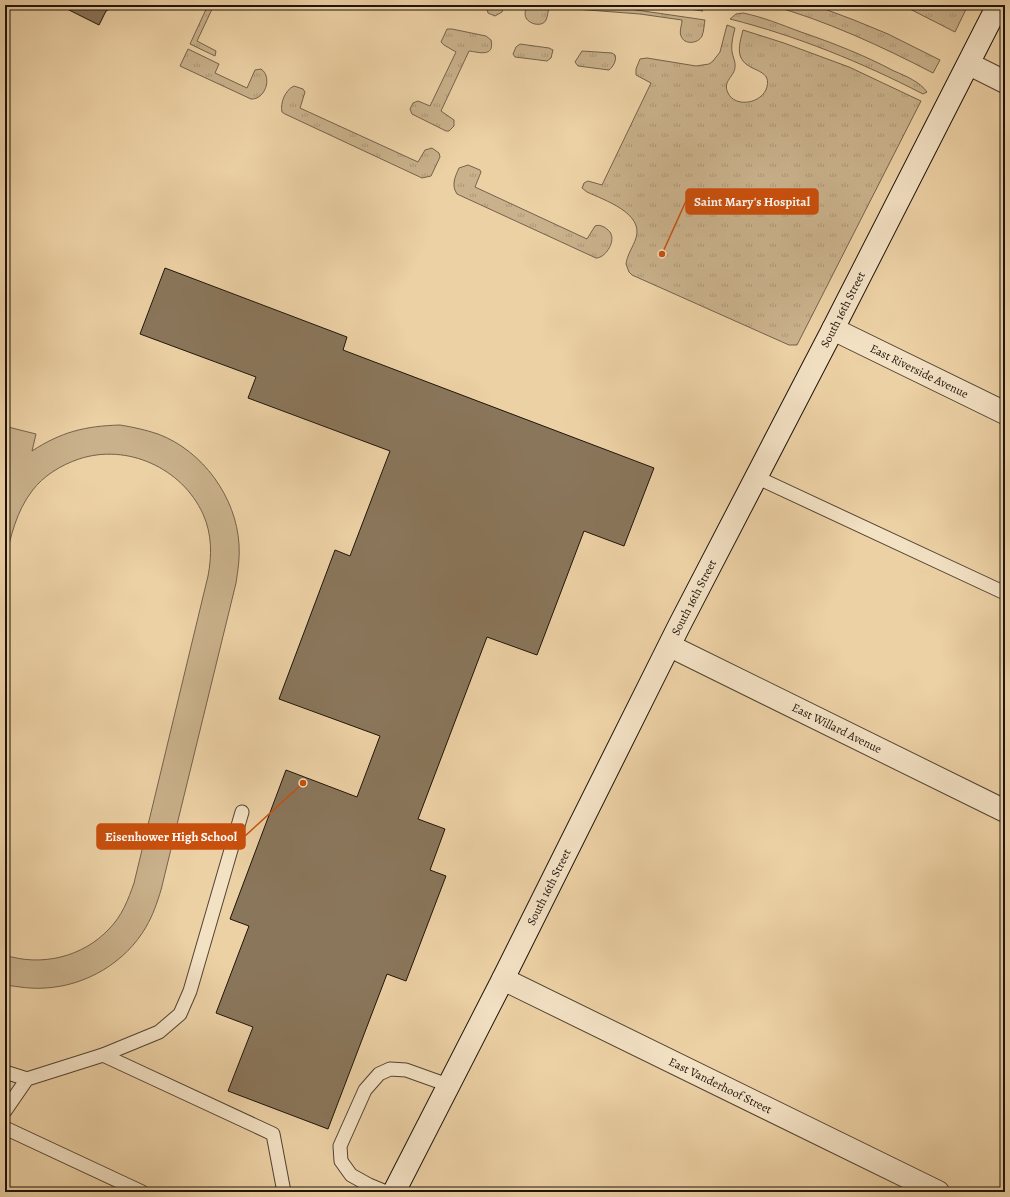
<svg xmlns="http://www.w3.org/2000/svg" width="1010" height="1197" font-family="Alegreya,serif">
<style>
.grass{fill:url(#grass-tufts);stroke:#74624b}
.green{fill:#c9b18b;stroke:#74624b}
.building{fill:#8a765b;stroke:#1f140b}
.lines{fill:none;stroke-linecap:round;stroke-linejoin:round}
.lane-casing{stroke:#524332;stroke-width:15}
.street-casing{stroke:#524332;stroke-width:24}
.secondary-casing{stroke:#1f140b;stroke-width:24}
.lane{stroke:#f3e1c4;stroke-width:13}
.street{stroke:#f3e1c4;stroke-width:22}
.secondary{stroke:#f3e1c4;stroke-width:22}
.labels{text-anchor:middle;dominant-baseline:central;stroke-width:3.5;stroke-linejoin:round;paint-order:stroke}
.street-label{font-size:12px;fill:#1f140b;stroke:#f3e1c4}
.leader{fill:none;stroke:#ca4f0c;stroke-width:1.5}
.callout-dot{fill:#ca4f0c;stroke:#f3e1c4;stroke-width:1.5}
.callout{fill:#ca4f0c;stroke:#ca4f0c;stroke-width:1.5}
.callout-label{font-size:13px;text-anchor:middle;font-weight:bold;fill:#fff}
</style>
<defs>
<pattern id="grass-tufts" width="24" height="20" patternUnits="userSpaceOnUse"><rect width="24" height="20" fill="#c9b18b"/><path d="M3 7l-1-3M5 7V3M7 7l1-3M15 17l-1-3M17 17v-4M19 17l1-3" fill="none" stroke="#ac9777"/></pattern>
</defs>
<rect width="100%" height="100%" fill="#ecd1a5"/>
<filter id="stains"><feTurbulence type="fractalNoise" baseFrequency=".005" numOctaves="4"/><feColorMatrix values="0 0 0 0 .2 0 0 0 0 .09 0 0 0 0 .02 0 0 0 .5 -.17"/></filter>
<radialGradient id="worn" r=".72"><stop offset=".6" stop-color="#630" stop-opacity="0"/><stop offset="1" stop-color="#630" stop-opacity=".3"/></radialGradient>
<g class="grass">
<polygon points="208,5 214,5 197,41 216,51 215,56 190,44"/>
<polygon points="486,5 504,5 502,12 495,16 488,13"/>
<path d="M526 5H594L609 6 705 20C704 25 704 31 702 36 698 44 684 45 681 36 679 31 682 25 682 20L640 14 549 7C548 10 548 16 546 20 543 27 530 25 526 18 524 14 526 9 526 5Z"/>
<polygon points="660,5 697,5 703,11"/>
<path d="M770 5H814L854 20 888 34 940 60 933 73C881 46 827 21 770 5Z"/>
<polygon points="902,5 968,5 955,32"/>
<path d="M743 13C763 17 782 25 801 32 833 43 864 55 894 71 906 76 920 82 927 92L923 94C861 62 797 36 730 19L736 14Z"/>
<path d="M727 25 735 28C733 36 731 44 732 52 733 57 736 63 735 67 735 76 722 81 728 93 735 108 762 104 767 87 772 67 745 73 740 55 738 47 741 38 743 30L784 43 849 67 921 101 797 345H789L632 275 629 272 626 264C627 255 633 247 636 238 644 213 604 200 587 192L582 188 584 183 588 181 602 185 651 83 636 75V69L640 59 647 58 696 66 709 64 713 61 720 52Z"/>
<path d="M447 29H452L486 36 491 40C495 58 478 52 469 51L441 111 454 120V126L449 131H446L412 114 410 109 413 103 418 101 430 106 456 52 444 45 441 42Z"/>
<polygon points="520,44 549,48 553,50 551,58 547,61 515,57 513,54 516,47"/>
<path d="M188 49 219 64 215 73 247 88 255 70 261 69C273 77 265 100 251 99L180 66Z"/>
<path d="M582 51 612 53 615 55C617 60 613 67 609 70L578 66 575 62Z"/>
<path d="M294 86 303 89 305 92 300 108 418 162 425 150 432 148 439 153 440 157 431 176 422 178 285 114 282 112C280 103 285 90 294 86Z"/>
<path d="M468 165 480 170 481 172 475 187 587 239 595 226C598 225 600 225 604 227 607 229 610 231 611 234 615 243 605 258 596 258L457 194C451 185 455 177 459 168Z"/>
</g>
<path class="green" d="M120 425C133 427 146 430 158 434 203 451 236 497 239 544 240 558 238 570 236 583L161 890C157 903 153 915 146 927 126 962 86 986 45 988 32 989 19 987 6 985L5 955C41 967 83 957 109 929 122 916 128 900 134 883L208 576C212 555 212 534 203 514 182 468 127 443 79 459 61 465 43 476 32 491 16 512 11 536 5 561V439L8 427 36 434 32 451C61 432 85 426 120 425Z"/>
<g class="building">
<polygon points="59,5 122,5 115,6 106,11 99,25"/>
<polygon points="165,268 347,337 343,350 654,468 624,546 584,531 537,655 487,637 418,819 445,829 430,870 446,876 406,981 387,974 328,1129 228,1091 253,1027 216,1013 249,926 230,919 286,770 357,797 380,736 279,699 335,550 350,556 390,451 248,398 256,377 140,334"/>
</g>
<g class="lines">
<g class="lane-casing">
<g id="lane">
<polyline points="756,477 1005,593"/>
<polyline points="103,1055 273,1134 284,1192"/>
<polyline points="5,1072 27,1079"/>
<polyline points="5,1111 27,1079 103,1055 159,1032 180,1014 190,991 242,812"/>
<polyline points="5,1128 142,1192"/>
<polyline points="386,1192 369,1185 351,1175 341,1161 340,1146 365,1090 379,1074 390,1069 406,1070 448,1085"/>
</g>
</g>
<g class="street-casing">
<g id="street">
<polyline points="969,64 1005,82"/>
<path id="s1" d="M833 329 1005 413"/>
<path id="s2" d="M670 646 1005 811"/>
<path id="s3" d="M503 979 938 1192"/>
</g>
</g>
<g class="secondary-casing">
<g id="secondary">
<path id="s4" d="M394 1192 503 979 679 626 833 329 998 5"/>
</g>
</g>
<use href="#lane" class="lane"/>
<use href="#street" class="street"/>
<use href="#secondary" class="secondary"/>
</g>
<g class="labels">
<g class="street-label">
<text stroke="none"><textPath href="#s4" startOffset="990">South 16th Street</textPath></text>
<text stroke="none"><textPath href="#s1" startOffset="96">East Riverside Avenue</textPath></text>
<text stroke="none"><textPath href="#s4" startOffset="666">South 16th Street</textPath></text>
<text stroke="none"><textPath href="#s2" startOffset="186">East Willard Avenue</textPath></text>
<text stroke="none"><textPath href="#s4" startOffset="342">South 16th Street</textPath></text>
<text stroke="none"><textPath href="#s3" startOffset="242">East Vanderhoof Street</textPath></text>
</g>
</g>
<path class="leader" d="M662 254L686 201M303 783L245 836"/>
<g class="callout-dot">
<circle cx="662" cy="254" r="4"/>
<circle cx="303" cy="783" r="4"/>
</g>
<g class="callout">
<rect x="686" y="189" width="132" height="25" rx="4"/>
<rect x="97" y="824" width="148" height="25" rx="4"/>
</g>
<g class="callout-label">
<text x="752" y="206">Saint Mary's Hospital</text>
<text x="171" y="841">Eisenhower High School</text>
</g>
<rect width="1010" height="1197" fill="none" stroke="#ecd1a5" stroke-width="20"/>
<rect x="6" y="6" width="998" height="1185" fill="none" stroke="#1f140b" stroke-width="2"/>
<rect x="10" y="10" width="990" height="1177" fill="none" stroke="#1f140b"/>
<rect width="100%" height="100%" filter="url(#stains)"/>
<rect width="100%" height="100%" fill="url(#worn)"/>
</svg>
